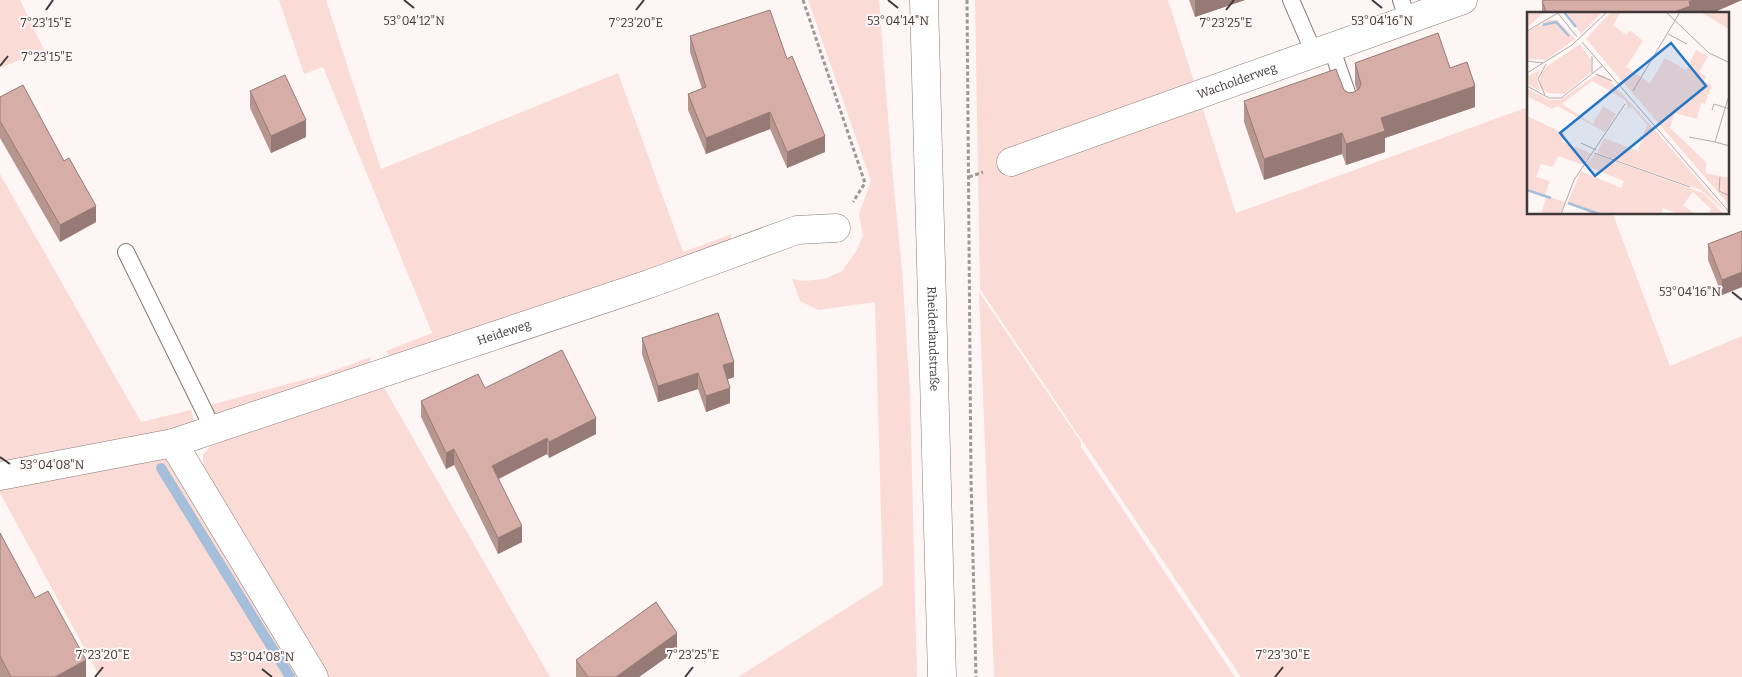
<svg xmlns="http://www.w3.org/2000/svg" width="1742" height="677" font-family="Bitter,serif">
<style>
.green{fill:#fbdbd5}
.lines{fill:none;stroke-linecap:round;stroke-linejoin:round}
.stream{stroke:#a5beda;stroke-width:10}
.service-casing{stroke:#847977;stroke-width:18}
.minor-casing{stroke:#847977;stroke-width:29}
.secondary-casing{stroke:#847977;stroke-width:29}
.path{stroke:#9d9796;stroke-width:3;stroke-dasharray:4 2.5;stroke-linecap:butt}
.service{stroke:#fff;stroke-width:16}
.minor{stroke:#fff;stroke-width:28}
.secondary{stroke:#fff;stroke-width:28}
.wall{fill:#b89690}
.shaded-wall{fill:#967a75}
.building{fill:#d6aea7;stroke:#967a75}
.ticks{fill:none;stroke:#3e3938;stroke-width:2}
.labels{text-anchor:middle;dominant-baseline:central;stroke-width:4;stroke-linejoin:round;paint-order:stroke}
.street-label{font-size:12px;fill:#3e3938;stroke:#fdf6f5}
.inset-river{fill:none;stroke:#a5beda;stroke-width:2.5}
.inset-road{fill:none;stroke:#b1aaa9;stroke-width:1}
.view{fill:#2477c6;fill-opacity:0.15;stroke:#2477c6;stroke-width:2.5}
.inset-edge{fill:none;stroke:#3e3938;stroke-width:2.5}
.ticks-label{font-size:12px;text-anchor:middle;fill:#3e3938;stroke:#fdf6f5;stroke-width:4;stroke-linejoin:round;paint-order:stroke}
</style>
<rect width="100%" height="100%" fill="#fdf6f5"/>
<g class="green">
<polygon points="0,0 20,0 44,50 0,68"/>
<polygon points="279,0 326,0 381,169 618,73 683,252 732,234 729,241 558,306 393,361 386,351 432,333 323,67 304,74"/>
<polygon points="808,0 879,0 892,168 902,269 910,393 917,677 738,677 883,585 875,302 818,310 800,301 792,279 803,281 824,279 842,271 855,253 863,236 859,214 871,181"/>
<polygon points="975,0 1168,0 1236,213 1528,107 1528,214 1613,214 1670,366 1742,336 1742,677 1241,677 980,289"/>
<polygon points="0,174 141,422 191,410 196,427 0,468"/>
<polygon points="979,292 1081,442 1081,447 1235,677 994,677"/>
<polygon points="371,357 369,368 216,419 207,406 324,374"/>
<polygon points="382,384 550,677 320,677 203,473 203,455 215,440"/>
<polygon points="162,456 175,466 305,677 100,677 0,493 0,485"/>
</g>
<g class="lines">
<polyline class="stream" points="161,468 290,677"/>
<g class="service-casing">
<g id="service">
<polyline points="1291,0 1314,53"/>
<polyline points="1401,0 1408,20"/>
<polyline points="1331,47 1351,104"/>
<polyline points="126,252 213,429"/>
</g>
</g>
<g class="minor-casing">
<g id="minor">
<path id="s1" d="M1011 162 1463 0"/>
<polyline points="173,443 314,677"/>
<path id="s2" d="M0 476 173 443 649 284 797 230 836 228"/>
</g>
</g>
<g class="secondary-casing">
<g id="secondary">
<path id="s3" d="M924 0 942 677"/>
</g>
</g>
<g class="path">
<polyline points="803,0 865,183 853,202"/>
<polyline points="967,0 971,480 976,677"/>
<polyline points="969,177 983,172"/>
</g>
<use href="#service" class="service"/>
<use href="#minor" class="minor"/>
<use href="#secondary" class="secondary"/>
</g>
<g class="wall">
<polygon points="1189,0 1245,0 1195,17"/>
<polygon points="1742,0 1710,14 1542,14 1542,1"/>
<polygon points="690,36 787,59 825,152 787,168 770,129 706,154 688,110 688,94 702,89 690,52"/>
<polygon points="1355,63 1450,68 1475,107 1385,138 1385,152 1346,165 1342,154 1264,180 1244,122 1244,101 1344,90 1349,93 1354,92 1357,91 1355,84"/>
<polygon points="250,91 306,137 271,153 250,108"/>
<polygon points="0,97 64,161 96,222 60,242 0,138"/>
<polygon points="1742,231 1742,287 1722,295 1708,260 1708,244"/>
<polygon points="642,338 734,377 728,379 730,403 706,412 698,389 658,402 642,354"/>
<polygon points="485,388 596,434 549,458 547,454 499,479 522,542 498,554 454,465 446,469 421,417 421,401"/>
<polygon points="0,533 35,598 86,677 0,677"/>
<polygon points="677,650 639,677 576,677 576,660"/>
</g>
<g class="shaded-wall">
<polygon points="1195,0 1245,0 1195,17"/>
<polygon points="1693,0 1742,0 1710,14 1669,14"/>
<polygon points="1475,86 1475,107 1385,138 1385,152 1346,165 1346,144 1381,118"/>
<polygon points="770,112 770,129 706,154 706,138"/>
<polygon points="306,120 306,137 271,153 271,136"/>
<polygon points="1342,133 1342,154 1264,180 1264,159"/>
<polygon points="825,136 825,152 787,168 787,152"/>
<polygon points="96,206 96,222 60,242 60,225"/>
<polygon points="1742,272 1742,287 1722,295 1722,280"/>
<polygon points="734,362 734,377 723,381 723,365"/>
<polygon points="698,373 698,389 658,402 658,386"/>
<polygon points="730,388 730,403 706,412 706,396"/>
<polygon points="596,418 596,434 549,458 549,442"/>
<polygon points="547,438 547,454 492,482 492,466"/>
<polygon points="454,449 454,465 446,469 446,453"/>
<polygon points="522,526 522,542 498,554 498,538"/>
<polygon points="677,633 677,650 639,677 616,677"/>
<polygon points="86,660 86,677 55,677"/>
</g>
<g class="building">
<polygon points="1545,0 1693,0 1689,2 1690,6 1669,14 1547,14 1542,1"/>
<polygon points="770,10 787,59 792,56 825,136 787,152 770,112 706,138 688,94 706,87 690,36"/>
<polygon points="1438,33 1450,68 1467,62 1475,86 1381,118 1385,131 1346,144 1342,133 1264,159 1244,101 1336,69 1344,90 1349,93 1354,92 1359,89 1361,84 1355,63"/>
<polygon points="285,75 306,120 271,136 250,91"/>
<polygon points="23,85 64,161 69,158 96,206 60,225 0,121 0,97"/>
<polygon points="1742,231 1742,272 1722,280 1708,244"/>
<polygon points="718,313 734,362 723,365 730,388 706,396 698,373 658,386 642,338"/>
<polygon points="562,350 596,418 549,442 547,438 492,466 522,526 498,538 454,449 446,453 421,401 478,374 485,388"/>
<polygon points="0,533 35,598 48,591 86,660 55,677 11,677 0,656"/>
<polygon points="656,602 677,633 616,677 588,677 576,660"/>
</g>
<path class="ticks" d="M404 0 414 8M888 0 898 8M1372 0 1382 8M46 10 53 0M636 10 644 0M1226 10 1234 0M0 66 8 56M1732 292 1742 300M0 457 10 464M262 669 272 677M95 677 103 667M685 677 693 667M1275 677 1283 667"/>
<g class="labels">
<g class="street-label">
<text stroke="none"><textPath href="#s1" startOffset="240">Wacholderweg</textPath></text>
<text stroke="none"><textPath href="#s2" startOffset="525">Heideweg</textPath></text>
<text stroke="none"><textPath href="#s3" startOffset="339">Rheiderlandstraße</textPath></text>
</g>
</g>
<g transform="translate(1527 12)">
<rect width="202" height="202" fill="#fdf6f5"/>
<path d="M0 0H17L0 16ZM40 0 68 1 75 0 54 22ZM84 0H94L86 13 99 23 103 18 116 29 99 55 123 71 138 46 159 58 169 38 181 44 172 60 179 64 177 69 185 73 178 92 174 91 170 107 148 101 143 116 179 150V161L202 166V193L59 27ZM173 0H202V17ZM21 8H30L48 27 19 48 0 47V20ZM53 32 64 48V60L37 82 20 81 13 74V64L19 55ZM13 58 10 67 13 79 0 72V64ZM69 63 78 64 111 99 201 202 174 178 70 141 77 126 111 139 120 113 105 95 98 98 101 95 98 88 83 79 65 69 35 92 66 112 76 94 89 102 78 120 30 94 25 97 0 84V76L22 88H33ZM0 104 38 122 35 130 64 141 56 153 31 144 26 155 14 152 9 165 23 169 18 183 0 178ZM68 142 176 181 197 202H184L182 200 184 197 166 180 156 193 168 202H151L136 196 134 202H62V199L40 192 54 159 94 176 97 169 58 153ZM20 184 38 190 33 202 14 201Z" fill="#fbdbd5"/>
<path class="inset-river" d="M37 0 49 15M16 13 29 10 42 24M0 178 24 186M41 191 72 202"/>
<path class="inset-road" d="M30 0 50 25M139 0 182 41 203 51M0 19 31 1M141 22 160 32M55 30 203 201M65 44V61M0 49 16 51M0 61 45 33 80 0M69 62 85 69M0 74 22 86H34L75 54M106 79 153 0M203 80 188 130 203 134M18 83 11 67 19 52M185 98 187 92 203 97M162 125 188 130M54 131 69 138M67 141 163 175M193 165 192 179 203 184M34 202 47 168 98 92"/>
<path class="view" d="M144 31 179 74 68 164 33 121Z"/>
<rect width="202" height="202" class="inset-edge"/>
</g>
<g class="ticks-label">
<text x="414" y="25">53°04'12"N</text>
<text x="898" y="25">53°04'14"N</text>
<text x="1382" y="25">53°04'16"N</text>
<text x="46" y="27">7°23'15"E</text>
<text x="636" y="27">7°23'20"E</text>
<text x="1226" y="27">7°23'25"E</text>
<text x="47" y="61">7°23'15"E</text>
<text x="1690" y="296">53°04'16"N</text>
<text x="52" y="469">53°04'08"N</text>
<text x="103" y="659">7°23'20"E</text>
<text x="693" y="659">7°23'25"E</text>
<text x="1283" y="659">7°23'30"E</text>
<text x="262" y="661">53°04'08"N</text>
</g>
</svg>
